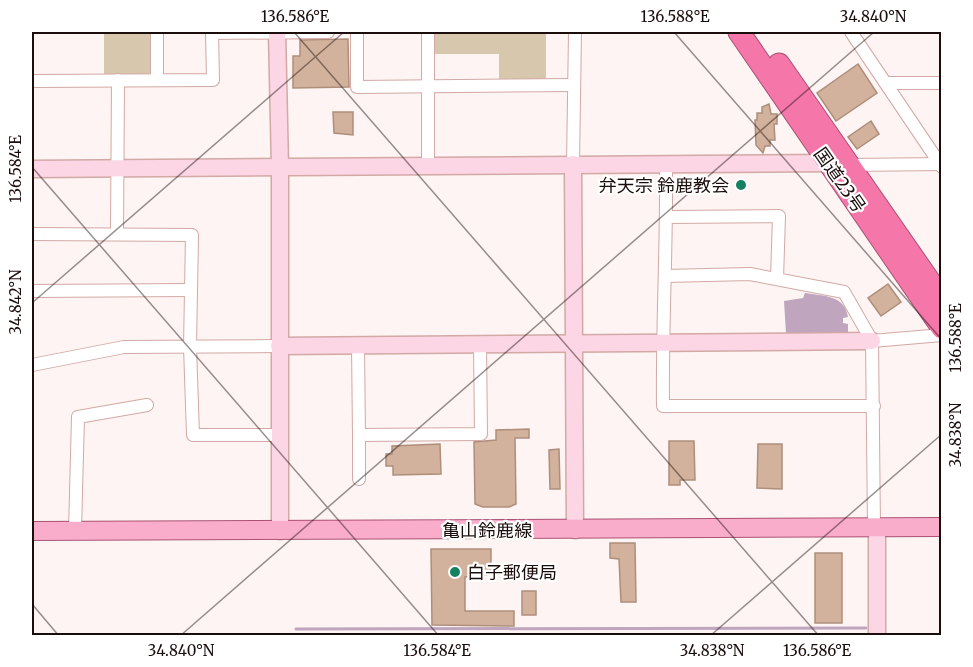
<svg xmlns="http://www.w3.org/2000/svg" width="973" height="667" font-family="Merriweather,'Noto Sans JP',serif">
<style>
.green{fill:#d7c8ad}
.water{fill:#bfa5bd}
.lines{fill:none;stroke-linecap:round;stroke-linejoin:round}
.stream{stroke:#bfa5bd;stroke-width:3}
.building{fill:#d3b29d;stroke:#ae8e7b;stroke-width:1.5}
.street-casing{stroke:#d2a9a5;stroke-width:14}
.secondary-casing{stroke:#d2a9a5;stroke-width:19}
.primary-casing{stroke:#a95272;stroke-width:20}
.highway-casing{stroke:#a95272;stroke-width:23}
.street{stroke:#fff;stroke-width:12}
.secondary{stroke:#fcd6e5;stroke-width:16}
.primary{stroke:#f9adcb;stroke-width:18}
.highway{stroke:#f577a9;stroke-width:21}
.ticks{fill:none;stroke:#1b0d0c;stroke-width:1.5;stroke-opacity:0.45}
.poi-dot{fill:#138260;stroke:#fff;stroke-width:2}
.labels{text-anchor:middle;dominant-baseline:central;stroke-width:4.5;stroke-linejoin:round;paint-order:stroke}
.street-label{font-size:18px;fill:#1b0d0c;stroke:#fff}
.poi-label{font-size:18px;fill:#1b0d0c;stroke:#fff;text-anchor:end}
.neatline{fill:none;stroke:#1b0d0c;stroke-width:2}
.ticks-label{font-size:15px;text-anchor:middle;fill:#1b0d0c}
</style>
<rect width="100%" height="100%" fill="#fdf4f3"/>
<g class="green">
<polygon points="104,32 151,32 152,71 148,75 104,75"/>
<polygon points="435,32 546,32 546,79 499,80 499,54 434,54"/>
</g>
<path class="water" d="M805 293C823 296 845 295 848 317L843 318V323L848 324V333H786L784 301 803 298Z"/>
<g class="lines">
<polyline class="stream" points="296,629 866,628"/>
</g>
<g class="building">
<polygon points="348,39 349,87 293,88 293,56 300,56 300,40"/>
<polygon points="858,64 877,93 836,121 817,93"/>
<polygon points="769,104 771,114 777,114 777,124 774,124 775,140 770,140 770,146 765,146 763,153 756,145 755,120 757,120 757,113 762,113 762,107"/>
<polygon points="333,112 353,112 353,135 334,133"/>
<polygon points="871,121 879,134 857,149 848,137"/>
<polygon points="888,284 901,302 881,316 868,298"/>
<polygon points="529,429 529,438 515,438 516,504 509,507 483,507 475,504 474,442 496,440 496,430"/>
<polygon points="669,441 694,441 695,480 680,480 680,485 669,485"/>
<polygon points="440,444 441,474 393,475 393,466 386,466 386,454 392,454 392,446"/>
<polygon points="758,444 782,444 782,489 757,488"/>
<polygon points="559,449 560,489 550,489 549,450"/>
<polygon points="610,543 635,543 636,602 621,602 619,559 610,558"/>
<polygon points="431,549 491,549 491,574 465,577 465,611 514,611 514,626 432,625"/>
<rect x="815" y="553" width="27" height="70"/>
<rect x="522" y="591" width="14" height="24"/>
</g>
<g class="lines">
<g class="street-casing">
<g id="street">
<polyline points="157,32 157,80"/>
<polyline points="357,32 357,87 573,85"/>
<polyline points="428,32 428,165"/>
<polyline points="851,32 942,167"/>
<polyline points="212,33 328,32"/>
<polyline points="32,81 213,80 212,32"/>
<polyline points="886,83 942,83"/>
<polyline points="573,164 575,32"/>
<path d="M666 164C667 245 662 325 663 406H874"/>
<polyline points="849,165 942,164"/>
<polyline points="667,217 779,216 777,279"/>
<polyline points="117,233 118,80"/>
<polyline points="32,234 192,235 190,347 193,435 279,435"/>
<polyline points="665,276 750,274 844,292 872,341 874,528"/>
<polyline points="32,291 191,290"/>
<polyline points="872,341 942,335"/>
<polyline points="358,345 359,435 481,434 480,344"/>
<polyline points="32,365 124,347 279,346"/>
<polyline points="359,479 359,435"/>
<polyline points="75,531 78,417 147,405"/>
</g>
</g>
<g class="secondary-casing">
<g id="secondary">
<polyline points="277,32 280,167 280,531"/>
<polyline points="573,164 575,530"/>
<polyline points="32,169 837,163"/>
<polyline points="279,346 872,341"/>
<polyline points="877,636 877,528"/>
</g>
</g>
<g class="primary-casing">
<polyline id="primary" points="32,531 942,527"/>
</g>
<g class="highway-casing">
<g id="highway">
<polyline points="739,32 942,328"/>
<polyline points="779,64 942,299"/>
</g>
</g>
<use href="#street" class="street"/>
<use href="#secondary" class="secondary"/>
<use href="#primary" class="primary"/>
<use href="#highway" class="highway"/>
</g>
<path class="ticks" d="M294 32 819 636M674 32 942 340M32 167 439 636M32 303 344 32M32 604 59 636M180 636 874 32M710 636 942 434"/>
<g class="poi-dot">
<circle cx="741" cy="185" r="6"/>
<circle cx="455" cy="572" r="6"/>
</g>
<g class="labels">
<g class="street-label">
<text transform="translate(840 180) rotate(55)">国道23号</text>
<text x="487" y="530">亀山鈴鹿線</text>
</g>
<g class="poi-label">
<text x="729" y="185">弁天宗 鈴鹿教会</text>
<text x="467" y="572" text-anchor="start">白子郵便局</text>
</g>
</g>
<rect width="973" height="667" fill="none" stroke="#ffffff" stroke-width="66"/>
<rect x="33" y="33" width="907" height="601" class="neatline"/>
<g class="ticks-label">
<text x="295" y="22">136.586°E</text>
<text x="675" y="22">136.588°E</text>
<text x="873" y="22">34.840°N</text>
<text transform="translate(16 169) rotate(-90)" y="5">136.584°E</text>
<text transform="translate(16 302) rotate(-90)" y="5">34.842°N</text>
<text transform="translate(956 338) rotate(-90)" y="5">136.588°E</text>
<text transform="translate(956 435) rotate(-90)" y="5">34.838°N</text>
<text x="181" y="656">34.840°N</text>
<text x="437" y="656">136.584°E</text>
<text x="712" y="656">34.838°N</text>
<text x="817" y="656">136.586°E</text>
</g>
</svg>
